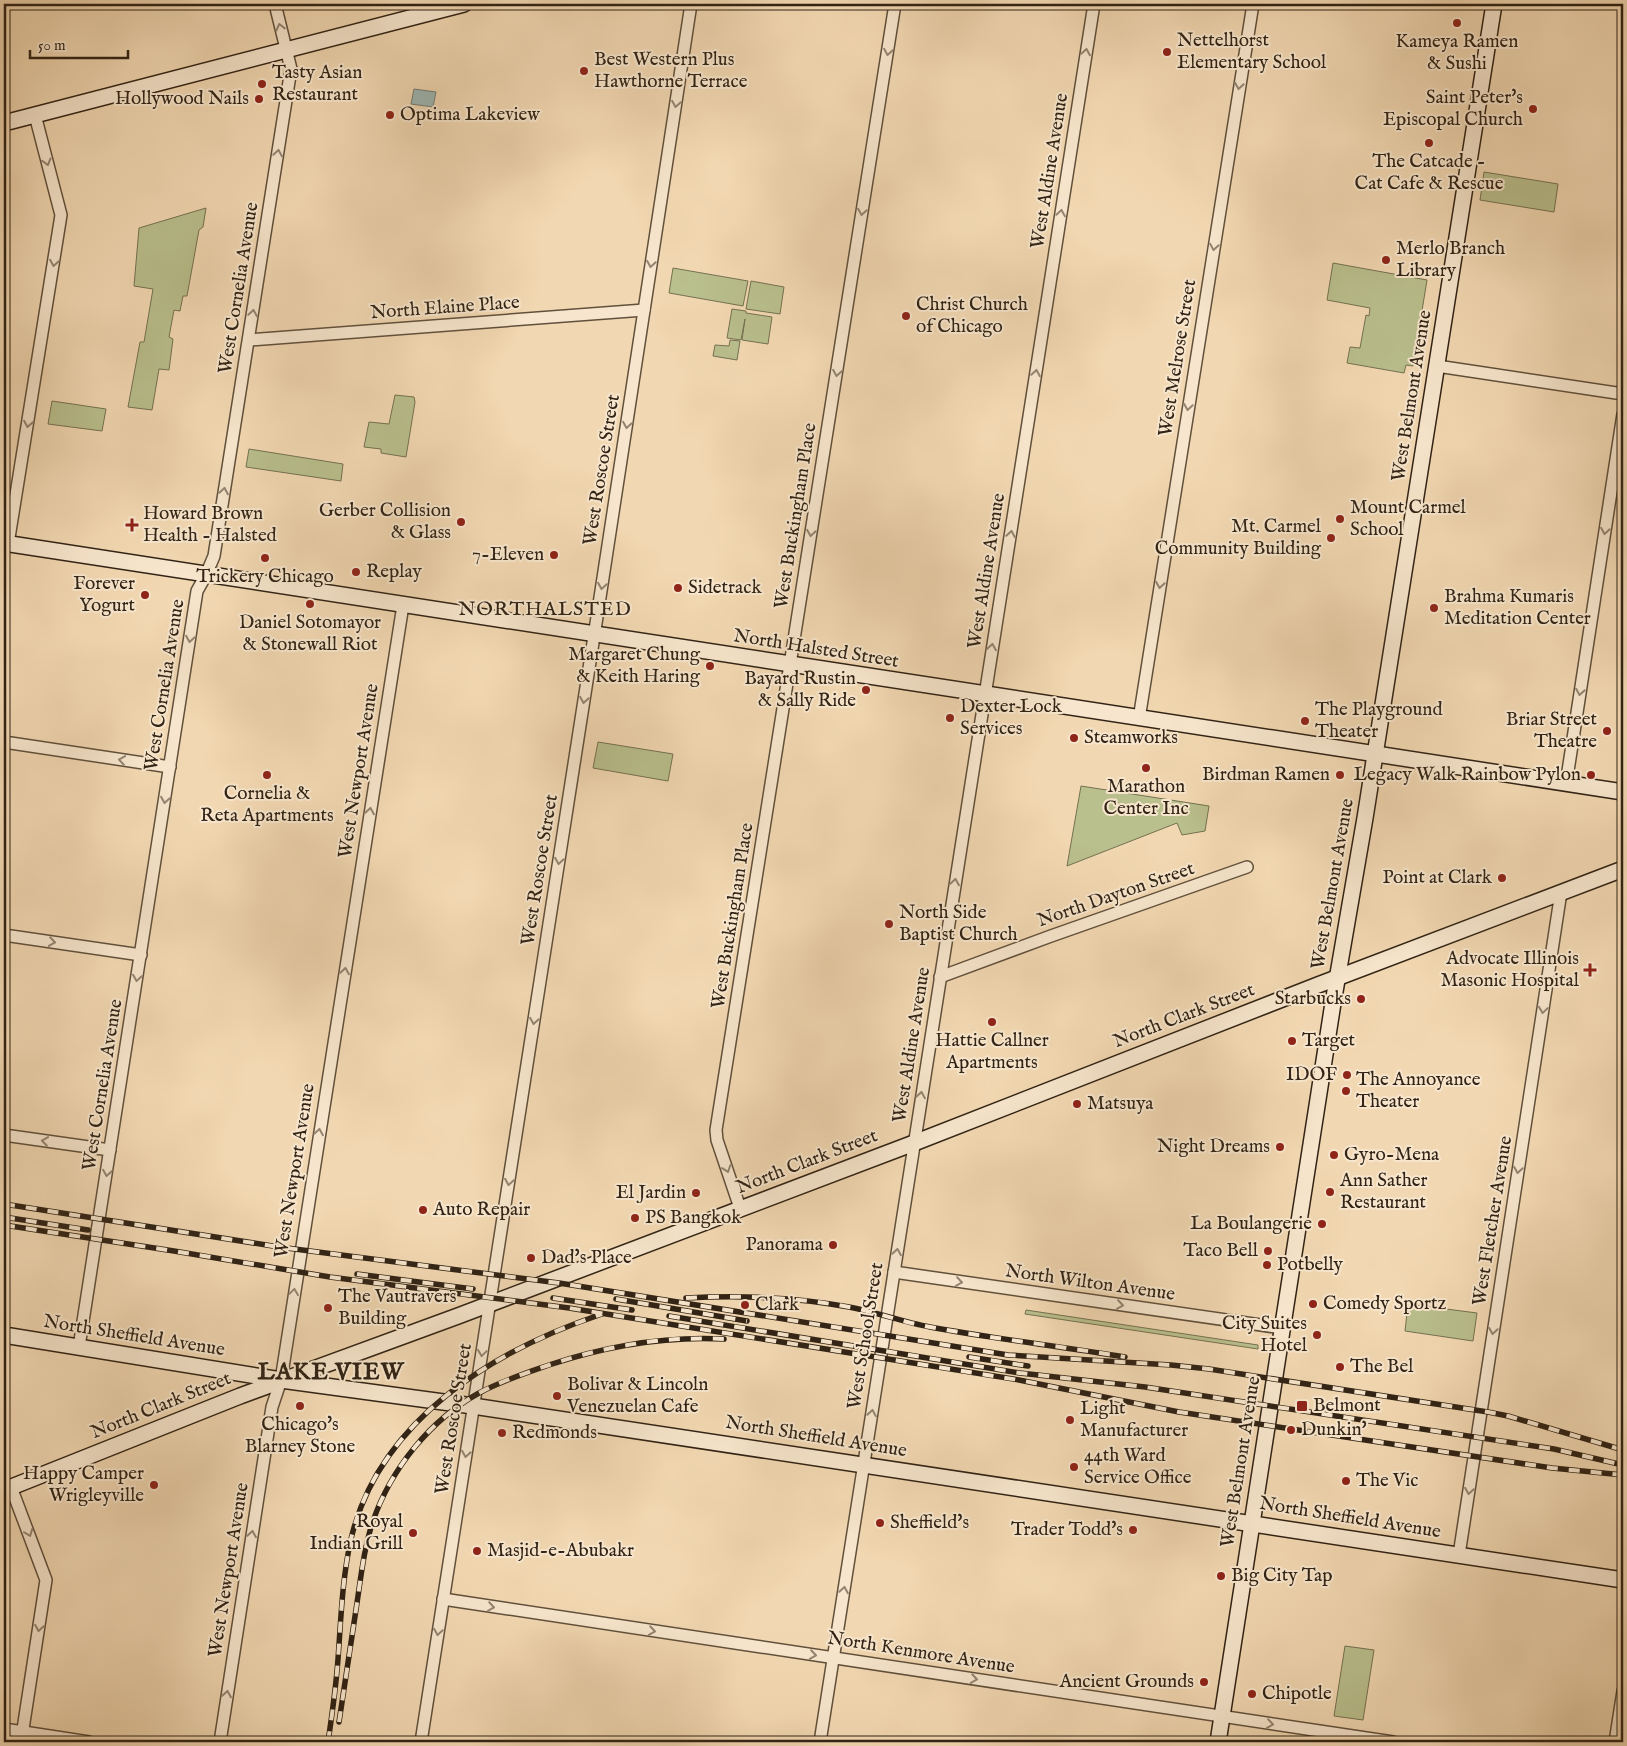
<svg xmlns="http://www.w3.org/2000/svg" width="1627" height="1746" font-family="'IM FELL English',serif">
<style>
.green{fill:#b9bf8d;stroke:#757151}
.water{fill:#9db8b5;stroke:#727c75}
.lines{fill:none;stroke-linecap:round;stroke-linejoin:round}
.street-casing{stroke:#61503c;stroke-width:14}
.secondary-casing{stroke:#312315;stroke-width:18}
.street{stroke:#f7e6cd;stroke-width:11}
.secondary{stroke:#f7e6cd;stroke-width:15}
.rail-casing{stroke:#312315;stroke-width:5.5}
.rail{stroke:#f7e6cd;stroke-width:4;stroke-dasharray:11;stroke-linecap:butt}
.oneway{stroke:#948471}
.poi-dot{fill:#8f2418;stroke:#f7e6cd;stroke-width:2}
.labels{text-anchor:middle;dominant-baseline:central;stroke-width:4;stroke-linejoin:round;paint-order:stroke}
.poi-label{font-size:19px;fill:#312315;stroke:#f7e6cd;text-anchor:start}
.street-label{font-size:19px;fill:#312315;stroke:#f7e6cd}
.neighbourhood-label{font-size:20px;letter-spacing:1px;fill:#312315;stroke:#f7e6cd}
.district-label{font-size:24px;font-weight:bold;letter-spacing:1px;fill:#312315;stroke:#f7e6cd}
</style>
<rect width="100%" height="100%" fill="#f2d8b2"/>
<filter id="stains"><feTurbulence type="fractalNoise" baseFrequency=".004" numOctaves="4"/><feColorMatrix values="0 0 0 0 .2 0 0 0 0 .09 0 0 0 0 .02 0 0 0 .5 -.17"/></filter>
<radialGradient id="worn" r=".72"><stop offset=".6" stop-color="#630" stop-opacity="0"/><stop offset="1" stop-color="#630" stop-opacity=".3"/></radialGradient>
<g class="green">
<polygon points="1484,172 1558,184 1554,212 1480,200"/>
<polygon points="206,208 203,227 199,230 187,296 183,296 180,311 174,310 169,337 173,339 169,370 159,369 152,410 128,407 140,342 144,342 153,289 134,286 139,228"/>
<polygon points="1333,263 1427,280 1413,366 1406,365 1404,373 1347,363 1350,347 1360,348 1366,315 1369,316 1370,308 1327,300"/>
<polygon points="673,268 748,281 743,306 669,293"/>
<polygon points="751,281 784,287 780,314 746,309"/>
<polygon points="732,309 746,311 746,313 772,317 768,344 742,340 745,319 741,340 727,338"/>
<polygon points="730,340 740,341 737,360 713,356 715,345 729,346"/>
<polygon points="395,395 414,397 415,402 406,457 381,453 381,449 364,447 369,422 389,424"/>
<polygon points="52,401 106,409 102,431 48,424"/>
<polygon points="249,449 343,464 341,481 246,467"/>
<polygon points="598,742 673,754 668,781 593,768"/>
<polygon points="1081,786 1209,806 1205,831 1182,835 1177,823 1067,866"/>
<polygon points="1408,1304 1477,1313 1473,1341 1405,1331"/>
<polygon points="1026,1310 1258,1345 1258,1349 1025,1314"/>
<polygon points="1345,1646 1374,1650 1363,1720 1334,1716"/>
</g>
<polygon class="water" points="414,89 436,92 433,107 411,104"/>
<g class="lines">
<g class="street-casing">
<g id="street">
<polyline points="249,340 644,310"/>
<polyline points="1437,366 1623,394"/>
<polyline points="8,544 61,215 35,115"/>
<polyline points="1139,719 1253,4"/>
<polyline points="4,742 170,767"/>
<polyline points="1566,784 1623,414"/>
<polyline points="4,935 141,955"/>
<polyline points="940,977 1051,936 1247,867"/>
<polyline points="4,1135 110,1150"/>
<polyline points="740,1208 717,1140 716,1130 895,4"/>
<polyline points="894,1272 1282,1328"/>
<polyline points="79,1347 197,591 206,575 214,556 291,69 275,4"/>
<polyline points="11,1487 46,1580 21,1742"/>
<polyline points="1459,1555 1561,892"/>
<polyline points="443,1599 1393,1742"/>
<polyline points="4,1729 89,1742"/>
<polyline points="220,1742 272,1407 281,1380 403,605"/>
<polyline points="421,1742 597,617 691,4"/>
<polyline points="820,1742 1094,4"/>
<polyline points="1615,1742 1623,1691"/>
</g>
</g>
<g class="secondary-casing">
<g id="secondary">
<polyline points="4,123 464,4"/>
<polyline points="4,543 1623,792"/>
<polyline points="4,1335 281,1380 473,1406 1623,1580"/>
<polyline points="4,1490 240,1396 458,1316 914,1143 1318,985 1623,869"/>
<polyline points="1218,1742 1333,1003 1365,818 1494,4"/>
</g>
</g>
<use href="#street" class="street"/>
<use href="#secondary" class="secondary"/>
<g class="rail-casing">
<g id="rail">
<polyline points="4,1204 279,1247 559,1283 1008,1355 1171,1365 1209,1369 1488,1412 1508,1416 1623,1450"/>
<polyline points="4,1217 88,1230"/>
<polyline points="4,1225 174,1251 330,1277 569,1308 1019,1380 1179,1412 1552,1468 1623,1475"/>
<polyline points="357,1274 473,1289"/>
<polyline points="553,1298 632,1310"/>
<path d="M686 1298C740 1295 795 1297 849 1307 876 1312 902 1322 930 1327 995 1339 1060 1346 1125 1357"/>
<polyline points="616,1299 747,1321"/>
<polyline points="669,1316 1020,1373 1145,1387 1554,1449 1623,1465"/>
<polyline points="969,1357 1028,1366"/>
<path d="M339 1722C345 1683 351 1643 357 1603 361 1576 364 1548 373 1521 391 1469 430 1420 479 1393 501 1381 526 1373 549 1365 606 1346 664 1336 724 1339"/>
<path d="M328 1742C332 1715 336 1687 338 1659 341 1619 342 1579 351 1539 379 1420 494 1350 602 1314"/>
</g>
</g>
<use href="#rail" class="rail"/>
</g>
<defs><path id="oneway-chevron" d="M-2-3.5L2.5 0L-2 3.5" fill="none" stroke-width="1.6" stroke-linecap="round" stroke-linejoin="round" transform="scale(1.25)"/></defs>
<g class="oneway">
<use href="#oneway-chevron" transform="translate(280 27) rotate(-104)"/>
<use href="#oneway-chevron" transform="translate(888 52) rotate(99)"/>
<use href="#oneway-chevron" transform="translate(1086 52) rotate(-81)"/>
<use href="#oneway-chevron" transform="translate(1239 86) rotate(99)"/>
<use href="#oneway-chevron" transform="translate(676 104) rotate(99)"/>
<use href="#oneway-chevron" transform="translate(278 153) rotate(-81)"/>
<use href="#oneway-chevron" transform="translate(47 162) rotate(75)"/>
<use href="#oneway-chevron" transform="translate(862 212) rotate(99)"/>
<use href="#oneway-chevron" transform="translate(1061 213) rotate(-81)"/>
<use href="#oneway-chevron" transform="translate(1214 247) rotate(99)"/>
<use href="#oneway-chevron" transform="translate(54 263) rotate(99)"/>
<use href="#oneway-chevron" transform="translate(651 264) rotate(99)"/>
<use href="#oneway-chevron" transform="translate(253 313) rotate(-81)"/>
<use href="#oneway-chevron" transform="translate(837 373) rotate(99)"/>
<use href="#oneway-chevron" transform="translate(1036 373) rotate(-81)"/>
<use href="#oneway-chevron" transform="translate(1188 407) rotate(99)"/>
<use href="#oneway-chevron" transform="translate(28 424) rotate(99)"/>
<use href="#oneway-chevron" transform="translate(627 425) rotate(99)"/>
<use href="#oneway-chevron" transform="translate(224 491) rotate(-81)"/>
<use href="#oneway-chevron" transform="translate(1605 531) rotate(99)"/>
<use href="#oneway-chevron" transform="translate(811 533) rotate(99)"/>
<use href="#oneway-chevron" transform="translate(1011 534) rotate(-81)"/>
<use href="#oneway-chevron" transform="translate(1160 585) rotate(99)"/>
<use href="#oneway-chevron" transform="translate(602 586) rotate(99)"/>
<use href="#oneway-chevron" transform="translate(190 639) rotate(99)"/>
<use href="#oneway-chevron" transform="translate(992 647) rotate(-81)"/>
<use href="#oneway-chevron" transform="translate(1580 692) rotate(99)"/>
<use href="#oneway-chevron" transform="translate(584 700) rotate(99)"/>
<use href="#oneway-chevron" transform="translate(122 760) rotate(-171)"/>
<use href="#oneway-chevron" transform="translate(165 800) rotate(99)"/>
<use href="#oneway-chevron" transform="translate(370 811) rotate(-81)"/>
<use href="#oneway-chevron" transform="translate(559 861) rotate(99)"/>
<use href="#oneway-chevron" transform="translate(955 882) rotate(-81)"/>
<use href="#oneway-chevron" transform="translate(52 942) rotate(8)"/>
<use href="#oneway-chevron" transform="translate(345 971) rotate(-81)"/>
<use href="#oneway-chevron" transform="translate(137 978) rotate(99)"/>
<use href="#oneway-chevron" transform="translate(1543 1010) rotate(98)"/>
<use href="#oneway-chevron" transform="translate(534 1021) rotate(99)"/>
<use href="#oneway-chevron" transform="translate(921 1095) rotate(-81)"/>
<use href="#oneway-chevron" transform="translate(319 1132) rotate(-81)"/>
<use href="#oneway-chevron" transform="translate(45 1141) rotate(-172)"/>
<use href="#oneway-chevron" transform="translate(727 1169) rotate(71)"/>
<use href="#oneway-chevron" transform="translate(1518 1170) rotate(99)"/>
<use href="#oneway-chevron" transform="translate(107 1173) rotate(99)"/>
<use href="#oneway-chevron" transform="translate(509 1182) rotate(99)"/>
<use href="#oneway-chevron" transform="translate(897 1252) rotate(-81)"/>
<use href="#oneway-chevron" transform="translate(959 1282) rotate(8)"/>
<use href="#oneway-chevron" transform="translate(294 1292) rotate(-82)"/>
<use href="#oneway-chevron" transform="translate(1120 1305) rotate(8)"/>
<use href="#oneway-chevron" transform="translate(1493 1331) rotate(99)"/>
<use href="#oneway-chevron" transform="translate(482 1353) rotate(98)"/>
<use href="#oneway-chevron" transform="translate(872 1413) rotate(-81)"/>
<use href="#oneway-chevron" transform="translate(466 1454) rotate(99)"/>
<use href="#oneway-chevron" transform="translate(1469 1491) rotate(99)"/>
<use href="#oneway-chevron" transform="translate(29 1533) rotate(69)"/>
<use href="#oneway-chevron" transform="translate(252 1534) rotate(-81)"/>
<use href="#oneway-chevron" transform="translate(844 1590) rotate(-81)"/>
<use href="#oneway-chevron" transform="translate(491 1607) rotate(9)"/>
<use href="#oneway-chevron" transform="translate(39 1628) rotate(99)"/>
<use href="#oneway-chevron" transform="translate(652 1631) rotate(9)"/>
<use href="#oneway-chevron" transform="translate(438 1632) rotate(99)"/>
<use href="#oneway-chevron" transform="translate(813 1655) rotate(9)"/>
<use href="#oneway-chevron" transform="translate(974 1679) rotate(9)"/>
<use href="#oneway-chevron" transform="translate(227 1694) rotate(-81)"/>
<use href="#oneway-chevron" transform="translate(1270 1724) rotate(8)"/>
</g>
<g class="poi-dot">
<circle cx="1457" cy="23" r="5"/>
<circle cx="1167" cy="52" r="5"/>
<circle cx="584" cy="71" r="5"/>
<circle cx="262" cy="84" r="5"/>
<circle cx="259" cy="99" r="5"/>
<circle cx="1533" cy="109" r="5"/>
<circle cx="390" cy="115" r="5"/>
<circle cx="1429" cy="143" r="5"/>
<circle cx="1386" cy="260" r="5"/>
<circle cx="906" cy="316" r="5"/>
<circle cx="1340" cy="519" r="5"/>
<circle cx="461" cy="522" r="5"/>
<path d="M129.5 517.5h5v5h5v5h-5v5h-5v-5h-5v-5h5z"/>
<circle cx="1331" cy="538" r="5"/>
<circle cx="554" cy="555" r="5"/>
<circle cx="265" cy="558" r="5"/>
<circle cx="356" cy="572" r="5"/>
<circle cx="678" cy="588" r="5"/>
<circle cx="145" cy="595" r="5"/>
<circle cx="310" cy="604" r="5"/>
<circle cx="1434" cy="608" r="5"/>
<circle cx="710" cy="666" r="5"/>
<circle cx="866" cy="690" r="5"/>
<circle cx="950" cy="718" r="5"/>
<circle cx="1305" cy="721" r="5"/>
<circle cx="1607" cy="731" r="5"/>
<circle cx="1074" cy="738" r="5"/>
<circle cx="1146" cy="768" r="5"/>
<circle cx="267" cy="775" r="5"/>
<circle cx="1340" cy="775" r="5"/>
<circle cx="1591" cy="775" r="5"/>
<circle cx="1502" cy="878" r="5"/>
<circle cx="889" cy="924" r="5"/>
<path d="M1587.5 962.5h5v5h5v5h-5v5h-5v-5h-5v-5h5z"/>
<circle cx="1361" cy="999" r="5"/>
<circle cx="992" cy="1022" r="5"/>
<circle cx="1292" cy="1041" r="5"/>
<circle cx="1347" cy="1075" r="5"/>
<circle cx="1346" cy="1091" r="5"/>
<circle cx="1077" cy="1104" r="5"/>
<circle cx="1280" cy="1147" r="5"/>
<circle cx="1334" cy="1155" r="5"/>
<circle cx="1330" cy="1192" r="5"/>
<circle cx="696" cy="1193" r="5"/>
<circle cx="423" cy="1210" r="5"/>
<circle cx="635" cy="1218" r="5"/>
<circle cx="1322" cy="1224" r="5"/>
<circle cx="833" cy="1245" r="5"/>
<circle cx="1268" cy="1251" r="5"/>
<circle cx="531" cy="1258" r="5"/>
<circle cx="1267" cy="1265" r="5"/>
<circle cx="1313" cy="1304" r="5"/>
<circle cx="745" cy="1305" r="5"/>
<circle cx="328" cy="1308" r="5"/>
<circle cx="1317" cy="1335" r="5"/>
<circle cx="1340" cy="1367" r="5"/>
<circle cx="557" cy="1396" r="5"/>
<circle cx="300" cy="1406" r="5"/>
<rect x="1296" y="1400" width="12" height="12" rx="2.5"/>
<circle cx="1070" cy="1420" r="5"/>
<circle cx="1291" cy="1430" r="5"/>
<circle cx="502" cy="1433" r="5"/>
<circle cx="1074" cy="1467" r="5"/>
<circle cx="1346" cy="1481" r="5"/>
<circle cx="154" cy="1485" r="5"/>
<circle cx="880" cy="1523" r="5"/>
<circle cx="1133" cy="1530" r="5"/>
<circle cx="413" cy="1533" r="5"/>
<circle cx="477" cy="1551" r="5"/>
<circle cx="1221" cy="1576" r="5"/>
<circle cx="1204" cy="1682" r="5"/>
<circle cx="1252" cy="1694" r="5"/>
</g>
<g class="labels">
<g class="poi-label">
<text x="1177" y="41">Nettelhorst<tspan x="1177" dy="22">Elementary School</tspan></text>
<text x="1457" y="42" text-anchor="middle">Kameya Ramen<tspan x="1457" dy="22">&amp; Sushi</tspan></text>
<text x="594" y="60">Best Western Plus<tspan x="594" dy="22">Hawthorne Terrace</tspan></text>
<text x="272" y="73">Tasty Asian<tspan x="272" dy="22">Restaurant</tspan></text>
<text x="1523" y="98" text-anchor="end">Saint Peter's<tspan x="1523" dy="22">Episcopal Church</tspan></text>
<text x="249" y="99" text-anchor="end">Hollywood Nails</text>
<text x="400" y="115">Optima Lakeview</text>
<text x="1429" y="162" text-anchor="middle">The Catcade -<tspan x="1429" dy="22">Cat Cafe &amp; Rescue</tspan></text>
<text x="1396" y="249">Merlo Branch<tspan x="1396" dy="22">Library</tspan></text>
<text x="916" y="305">Christ Church<tspan x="916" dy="22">of Chicago</tspan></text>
<text x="1350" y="508">Mount Carmel<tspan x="1350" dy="22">School</tspan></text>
<text x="451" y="511" text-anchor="end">Gerber Collision<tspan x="451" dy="22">&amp; Glass</tspan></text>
<text x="143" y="514">Howard Brown<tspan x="143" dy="22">Health - Halsted</tspan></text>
<text x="1321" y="527" text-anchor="end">Mt. Carmel<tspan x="1321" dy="22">Community Building</tspan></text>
<text x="544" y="555" text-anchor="end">7-Eleven</text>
<text x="366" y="572">Replay</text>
<text x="265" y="577" text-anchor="middle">Trickery Chicago</text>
<text x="135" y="584" text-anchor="end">Forever<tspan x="135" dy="22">Yogurt</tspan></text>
<text x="688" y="588">Sidetrack</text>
<text x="1444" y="597">Brahma Kumaris<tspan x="1444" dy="22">Meditation Center</tspan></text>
<text x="310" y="623" text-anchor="middle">Daniel Sotomayor<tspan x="310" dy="22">&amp; Stonewall Riot</tspan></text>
<text x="700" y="655" text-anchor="end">Margaret Chung<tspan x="700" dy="22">&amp; Keith Haring</tspan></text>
<text x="856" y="679" text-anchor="end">Bayard Rustin<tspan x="856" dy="22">&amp; Sally Ride</tspan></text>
<text x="960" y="707">Dexter Lock<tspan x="960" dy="22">Services</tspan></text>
<text x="1315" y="710">The Playground<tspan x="1315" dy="22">Theater</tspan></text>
<text x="1597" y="720" text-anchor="end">Briar Street<tspan x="1597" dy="22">Theatre</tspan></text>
<text x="1084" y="738">Steamworks</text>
<text x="1330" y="775" text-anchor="end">Birdman Ramen</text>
<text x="1581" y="775" text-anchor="end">Legacy Walk Rainbow Pylon</text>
<text x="1146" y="787" text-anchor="middle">Marathon<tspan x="1146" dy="22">Center Inc</tspan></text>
<text x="267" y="794" text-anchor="middle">Cornelia &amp;<tspan x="267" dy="22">Reta Apartments</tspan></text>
<text x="1492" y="878" text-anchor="end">Point at Clark</text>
<text x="899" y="913">North Side<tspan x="899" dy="22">Baptist Church</tspan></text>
<text x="1579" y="959" text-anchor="end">Advocate Illinois<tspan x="1579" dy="22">Masonic Hospital</tspan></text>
<text x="1351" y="999" text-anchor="end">Starbucks</text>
<text x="992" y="1041" text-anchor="middle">Hattie Callner<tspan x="992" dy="22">Apartments</tspan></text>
<text x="1302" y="1041">Target</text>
<text x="1337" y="1075" text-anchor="end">IDOF</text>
<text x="1356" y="1080">The Annoyance<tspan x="1356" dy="22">Theater</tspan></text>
<text x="1087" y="1104">Matsuya</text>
<text x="1270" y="1147" text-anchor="end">Night Dreams</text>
<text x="1344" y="1155">Gyro-Mena</text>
<text x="1340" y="1181">Ann Sather<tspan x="1340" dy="22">Restaurant</tspan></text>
<text x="686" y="1193" text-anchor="end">El Jardin</text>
<text x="433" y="1210">Auto Repair</text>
<text x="645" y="1218">PS Bangkok</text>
<text x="1312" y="1224" text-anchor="end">La Boulangerie</text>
<text x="823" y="1245" text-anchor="end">Panorama</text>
<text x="1258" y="1251" text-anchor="end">Taco Bell</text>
<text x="541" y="1258">Dad's Place</text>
<text x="1277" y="1265">Potbelly</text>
<text x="338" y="1297">The Vautravers<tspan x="338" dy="22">Building</tspan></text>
<text x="1323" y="1304">Comedy Sportz</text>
<text x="755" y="1305">Clark</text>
<text x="1307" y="1324" text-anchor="end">City Suites<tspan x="1307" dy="22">Hotel</tspan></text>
<text x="1350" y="1367">The Bel</text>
<text x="567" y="1385">Bolivar &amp; Lincoln<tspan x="567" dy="22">Venezuelan Cafe</tspan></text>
<text x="1313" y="1406">Belmont</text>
<text x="1080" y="1409">Light<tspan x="1080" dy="22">Manufacturer</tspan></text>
<text x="300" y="1425" text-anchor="middle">Chicago's<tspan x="300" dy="22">Blarney Stone</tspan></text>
<text x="1301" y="1430">Dunkin'</text>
<text x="512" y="1433">Redmonds</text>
<text x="1084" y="1456">44th Ward<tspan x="1084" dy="22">Service Office</tspan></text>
<text x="144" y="1474" text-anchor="end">Happy Camper<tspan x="144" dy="22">Wrigleyville</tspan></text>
<text x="1356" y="1481">The Vic</text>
<text x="403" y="1522" text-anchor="end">Royal<tspan x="403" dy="22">Indian Grill</tspan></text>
<text x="890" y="1523">Sheffield's</text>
<text x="1123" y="1530" text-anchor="end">Trader Todd's</text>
<text x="487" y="1551">Masjid-e-Abubakr</text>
<text x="1231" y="1576">Big City Tap</text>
<text x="1194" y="1682" text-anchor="end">Ancient Grounds</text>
<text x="1262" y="1694">Chipotle</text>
</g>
<g class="street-label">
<text transform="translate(1050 171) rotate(-81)">West Aldine Avenue</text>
<text transform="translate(239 288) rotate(-81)">West Cornelia Avenue</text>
<text transform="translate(445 308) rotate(-4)">North Elaine Place</text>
<text transform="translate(1178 358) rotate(-81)">West Melrose Street</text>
<text transform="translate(1412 396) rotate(-81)">West Belmont Avenue</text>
<text transform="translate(602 470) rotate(-81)">West Roscoe Street</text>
<text transform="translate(796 516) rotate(-81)">West Buckingham Place</text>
<text transform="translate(987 571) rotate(-81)">West Aldine Avenue</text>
<text transform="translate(816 649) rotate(9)">North Halsted Street</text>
<text transform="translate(165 685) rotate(-81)">West Cornelia Avenue</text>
<text transform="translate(359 771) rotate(-81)">West Newport Avenue</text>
<text transform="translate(540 870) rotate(-81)">West Roscoe Street</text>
<text transform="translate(1333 884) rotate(-80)">West Belmont Avenue</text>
<text transform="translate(1116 895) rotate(-19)">North Dayton Street</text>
<text transform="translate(733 916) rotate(-81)">West Buckingham Place</text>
<text transform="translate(1184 1016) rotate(-21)">North Clark Street</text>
<text transform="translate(912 1045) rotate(-81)">West Aldine Avenue</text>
<text transform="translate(103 1085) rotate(-81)">West Cornelia Avenue</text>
<text transform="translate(807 1162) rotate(-21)">North Clark Street</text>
<text transform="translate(295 1171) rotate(-81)">West Newport Avenue</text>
<text transform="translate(1493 1221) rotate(-81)">West Fletcher Avenue</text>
<text transform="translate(1090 1283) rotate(8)">North Wilton Avenue</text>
<text transform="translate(134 1336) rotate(9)">North Sheffield Avenue</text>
<text transform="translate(866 1336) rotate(-81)">West School Street</text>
<text transform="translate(161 1406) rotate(-22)">North Clark Street</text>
<text transform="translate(454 1419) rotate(-81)">West Roscoe Street</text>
<text transform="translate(816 1437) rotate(9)">North Sheffield Avenue</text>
<text transform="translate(1241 1462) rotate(-81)">West Belmont Avenue</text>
<text transform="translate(1350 1518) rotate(9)">North Sheffield Avenue</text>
<text transform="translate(229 1570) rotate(-81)">West Newport Avenue</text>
<text transform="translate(921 1653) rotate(9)">North Kenmore Avenue</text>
</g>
<g class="neighbourhood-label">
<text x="545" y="609">NORTHALSTED</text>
</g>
<g class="district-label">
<text x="331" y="1372">LAKE VIEW</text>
</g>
</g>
<rect width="1627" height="1746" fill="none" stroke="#f2d8b2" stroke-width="20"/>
<rect x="5" y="5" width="1617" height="1736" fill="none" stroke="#312315" stroke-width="2.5"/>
<rect x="10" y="10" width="1607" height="1726" fill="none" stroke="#312315"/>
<path d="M30 50v8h98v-8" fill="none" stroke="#312315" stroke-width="2.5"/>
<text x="38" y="50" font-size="15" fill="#312315" stroke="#f7e6cd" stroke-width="4" paint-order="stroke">50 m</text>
<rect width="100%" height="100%" filter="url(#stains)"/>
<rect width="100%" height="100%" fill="url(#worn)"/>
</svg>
